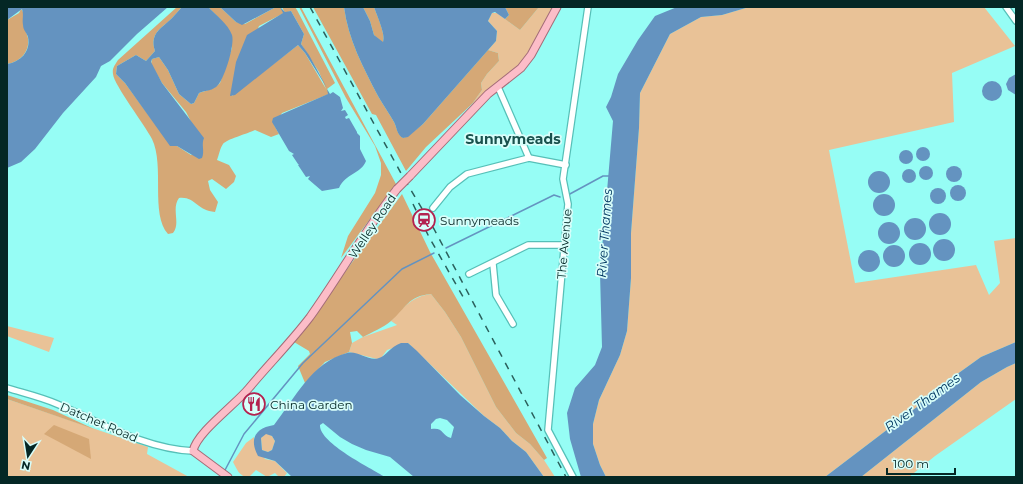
<svg xmlns="http://www.w3.org/2000/svg" width="1023" height="484" font-family="Montserrat,sans-serif">
<style>
.green{fill:#e9c297}
.forest{fill:#d5a876}
.water{fill:#6493c0;fill-rule:evenodd}
.lines{fill:none;stroke-linecap:round;stroke-linejoin:round}
.stream{stroke:#6493c0;stroke-width:1.5}
.minor-casing{stroke:#56c0b8;stroke-width:8}
.major-casing{stroke:#a46c78;stroke-width:9}
.minor{stroke:#fff;stroke-width:5.5}
.major{stroke:#fcbdc8;stroke-width:7}
.rail{stroke:#2b605c;stroke-width:1.5;stroke-dasharray:7 7;stroke-linecap:butt}
.major-bridge-casing{stroke:#a46c78;stroke-width:9;stroke-linecap:butt}
.major-bridge{stroke:#fcbdc8;stroke-width:7}
.labels{text-anchor:middle;dominant-baseline:central;stroke-width:3.5;stroke-linejoin:round;paint-order:stroke}
.poi-label{font-size:12px;fill:#042725;stroke:#d8fefa;text-anchor:start}
.street-label{font-size:12px;fill:#042725;stroke:#d8fefa}
.water-label{font-size:13px;font-style:italic;fill:#003660;stroke:#d8fefa}
.quarter-label{font-size:14px;font-weight:bold;fill:#19524e;stroke:#d8fefa}
</style>
<rect width="100%" height="100%" fill="#96fdf5"/>
<g class="green">
<polygon points="539,7 557,7 531,55 498,87 472,104 482,90 481,83 487,74 499,61 498,53 488,50 496,41 497,31 488,21 492,13 497,13 520,30"/>
<polygon points="749,7 984,7 1015,46 952,73 954,122 829,150 855,283 976,265 989,295 1000,283 994,241 1016,238 1016,342 981,357 924,398 917,407 825,477 606,477 600,465 593,444 593,424 599,400 620,355 627,331 631,278 631,233 639,128 640,93 670,34 701,17 722,15"/>
<path d="M431 294 445 312 461 337 496 407 516 433 530 444 544 460 555 477H544L526 452 512 441 500 428 484 416 408 343 387 350 381 358 377 359 349 352 352 343 363 337 397 325 391 321C402 308 413 296 431 294Z"/>
<polygon points="7,326 54,338 49,352 7,336"/>
<polygon points="1016,363 1016,399 935,456 909,477 861,477 981,382 1007,367"/>
<polygon points="7,399 148,447 147,454 189,477 7,477"/>
<polygon points="266,433 272,436 275,441 272,450 268,452 262,450 261,438"/>
<path d="M254 437V439L265 459 275 461 287 473 284 477H279L275 473 267 477 256 470 249 477C239 477 237 469 233 462L246 443Z"/>
</g>
<g class="forest">
<path d="M177 7H182C179 10 176 14 173 17 163 28 149 32 155 51L146 61 136 55 117 66 116 74 125 83 155 124 177 146 191 155 202 146V143L186 112 162 83 151 64 152 59 159 57 168 70 179 94 191 104 194 103 199 93C207 90 213 90 220 83L232 48 220 19 208 7H220L236 22 245 24 276 7H280L284 13 259 26 232 96 298 45 305 53 326 89 319 72 301 44 304 34 291 11 285 13 282 7H295L297 10 335 83 327 89 329 94 282 113 274 125 279 134 271 137 255 130C247 134 227 139 223 144 220 148 219 155 217 160L229 165 236 176 234 182 226 189 212 179 208 181 210 190 218 202 215 212C197 211 195 196 179 198 171 209 181 223 173 233L168 234C150 214 165 166 152 139 145 125 114 85 113 74 112 68 115 65 118 60Z"/>
<polygon points="299,7 301,7 396,184 341,258 348,236 375,193 381,175 381,163 375,146 346,98"/>
<path d="M313 7H344C348 39 363 67 378 96 383 105 389 113 394 122 397 128 397 134 403 138L408 136 423 124 488 50 498 53 499 61 487 74 481 83 482 90 472 104 426 147 406 171 376 115 372 114Z"/>
<path d="M363 7H374C377 16 386 34 383 43L374 35 370 21Z"/>
<polygon points="505,7 539,7 520,30 505,19 509,15"/>
<path d="M21 9C25 13 23 17 23 23 24 29 27 33 28 38 30 52 20 62 7 64V20L19 13Z"/>
<path d="M402 194 430 252 547 458 544 460 530 444 516 433 496 407 461 337 445 312 431 294C408 296 406 308 391 321 383 328 372 332 363 337L357 331 350 332 352 343 349 352 325 362 305 383 298 366 310 354 309 351 294 342Z"/>
<polygon points="7,395 53,410 94,429 7,399"/>
<polygon points="54,425 89,439 91,459 44,434"/>
</g>
<g class="water">
<path d="M7 7H168L137 34 110 61 101 66 96 77 63 113 35 149 21 162 7 168V64C20 62 31 52 28 37 27 33 23 30 23 25 22 19 24 15 22 9L7 20Z"/>
<path d="M182 7H208C216 15 228 24 232 35 235 44 225 77 218 85 213 91 206 90 199 93L194 103 191 104 179 94 168 70 159 57 152 59 151 62 162 83 204 138C201 145 205 151 202 158L199 159 177 146H170L125 83 116 74 117 66 136 55 146 61 155 51C149 32 163 28 173 17 176 14 179 10 182 7Z"/>
<polygon points="220,7 276,7 242,25 236,22"/>
<polygon points="280,7 285,12 291,11 304,34 301,44 309,55 327,88 305,53 298,45 235,95 230,96 236,62 247,35 283,13"/>
<path d="M344 7H363L370 21 374 35 383 42C386 35 377 16 374 7H505L509 15 505 19 495 12 492 13 488 21 497 31 496 41 423 124 408 137 403 138C397 135 397 128 394 122 389 113 383 105 378 96 363 67 348 39 344 7Z"/>
<polygon points="677,7 749,7 722,15 701,17 670,34 640,93 639,128 631,233 631,278 627,331 620,355 599,400 593,424 593,444 600,465 606,477 581,477 570,439 567,413 575,388 595,365 602,347 600,273 613,121 606,107 611,97 618,74 638,40 655,16"/>
<polygon points="1016,74 1016,95 1008,90 1006,84 1009,78"/>
<circle cx="992" cy="91" r="10"/>
<path d="M327 89 330 94 333 92 340 97 343 108 341 111 345 110 348 115 345 117 346 119 349 118 357 132V133L360 136V149L366 161C361 174 346 173 339 188L322 191 308 179 310 176 306 177 298 165 299 164H298L292 155 294 154 289 151 272 122 273 118 328 94Z"/>
<circle cx="923" cy="154" r="7"/>
<circle cx="906" cy="157" r="7"/>
<circle cx="954" cy="174" r="8"/>
<circle cx="926" cy="173" r="7"/>
<circle cx="909" cy="176" r="7"/>
<circle cx="879" cy="182" r="11"/>
<circle cx="958" cy="193" r="8"/>
<circle cx="938" cy="196" r="8"/>
<circle cx="884" cy="205" r="11"/>
<circle cx="940" cy="224" r="11"/>
<circle cx="915" cy="229" r="11"/>
<circle cx="889" cy="233" r="11"/>
<circle cx="944" cy="250" r="11"/>
<circle cx="920" cy="254" r="11"/>
<circle cx="894" cy="256" r="11"/>
<circle cx="869" cy="261" r="11"/>
<polygon points="1016,342 1016,363 1007,367 981,382 861,477 825,477 917,407 924,398 981,357"/>
<path d="M401 343H408L417 351 460 395 484 416 500 428 512 441 526 452 544 477H414L390 457 366 450 352 444 340 437 323 423 320 425C319 443 371 468 385 477H292L275 461 258 456C249 439 255 428 274 425 295 398 312 362 347 353 358 350 369 362 379 358 386 356 390 347 401 343ZM440 418 447 420 454 427 451 438C441 435 444 427 431 429V424L436 419ZM266 434 272 436 275 441 272 450 268 452 262 450 261 438Z"/>
</g>
<g class="lines">
<g class="stream">
<polyline points="568,195 603,176 609,176"/>
<polyline points="446,248 554,195 560,197"/>
<polyline points="224,472 244,434 303,363 402,269 434,253"/>
</g>
<g class="minor-casing">
<g id="minor">
<polyline points="1006,7 1016,21"/>
<polyline points="498,87 529,158"/>
<polyline points="433,208 450,187 467,174 529,158 566,165"/>
<polyline points="493,264 496,295 513,324"/>
<polyline points="469,274 528,245 564,245"/>
<path d="M7 388C23 393 41 397 57 404 100 422 145 449 193 451"/>
<polyline points="573,477 548,430 568,204 563,179 588,7"/>
</g>
</g>
<g class="major-casing">
<g id="major">
<polyline points="410,176 488,94 521,68 531,55 557,7"/>
<path d="M228 477 193 451C197 432 235 405 249 388 269 364 291 342 310 317 340 275 365 230 397 189"/>
</g>
</g>
<use href="#minor" class="minor"/>
<use href="#major" class="major"/>
<g class="rail">
<polyline points="310,7 402,175 434,229 566,477"/>
<polyline points="413,204 429,237 466,302"/>
</g>
<g class="major-bridge-casing">
<polyline id="major-bridge" points="397,189 410,176"/>
</g>
<use href="#major-bridge" class="major-bridge"/>
</g>
<defs>
<g id="station-ring" transform="scale(1.15)"><circle r="9.5" fill="#d8fefa" stroke="#b3224f" stroke-width="1.5"/><path d="M-3-6H3Q5-6 5-4V2Q5 4 3 4L4.5 6H3L1.5 4h-3L-3 6H-4.5L-3 4Q-5 4-5 2V-4Q-5-6-3-6ZM-3.5-4v3h7v-3ZM-3.5 1v1.5H-2V1ZM2 1v1.5H3.5V1Z" fill="#b3224f"/></g>
<g id="restaurant-ring" transform="scale(1.15)"><circle r="9.5" fill="#d8fefa" stroke="#b3224f" stroke-width="1.5"/><path d="M-5-6h1v4h1v-4h1v4h1v-4h1v5L-1.5 .5V6h-2V.5L-5-1ZM5-6V6H3V1.5H1.5Q1.5-4 5-6Z" fill="#b3224f"/></g>
</defs>
<g fill-rule="evenodd">
<use href="#station-ring" x="424" y="220"/>
<use href="#restaurant-ring" x="254" y="404"/>
</g>
<g class="labels">
<g class="poi-label">
<text x="440" y="220">Sunnymeads</text>
<text x="270" y="404">China Garden</text>
</g>
<g class="street-label">
<text transform="translate(372 226) rotate(-56)">Welley Road</text>
<text transform="translate(564 244) rotate(-85)">The Avenue</text>
<text transform="translate(99 422) rotate(23)">Datchet Road</text>
</g>
<g class="water-label">
<text transform="translate(604 233) rotate(-86)">River Thames</text>
<text transform="translate(922 402) rotate(-36)">River Thames</text>
</g>
<g class="quarter-label">
<text x="513" y="139">Sunnymeads</text>
</g>
</g>
<rect width="1023" height="484" fill="none" stroke="#042725" stroke-width="16"/>
<g transform="translate(28 456) rotate(192)" stroke="#d8fefa" stroke-width="3" paint-order="stroke">
<path d="M0-3L7 15L0 10L-7 15Z" fill="#042725"/>
<text y="-6" font-size="11" font-weight="bold" text-anchor="middle" fill="#042725">N</text>
</g>
<path d="M887 468v6h68v-6" fill="none" stroke="#042725" stroke-width="2"/>
<text x="893" y="468" font-size="12" fill="#042725" stroke="#d8fefa" stroke-width="3" paint-order="stroke">100 m</text>
</svg>
